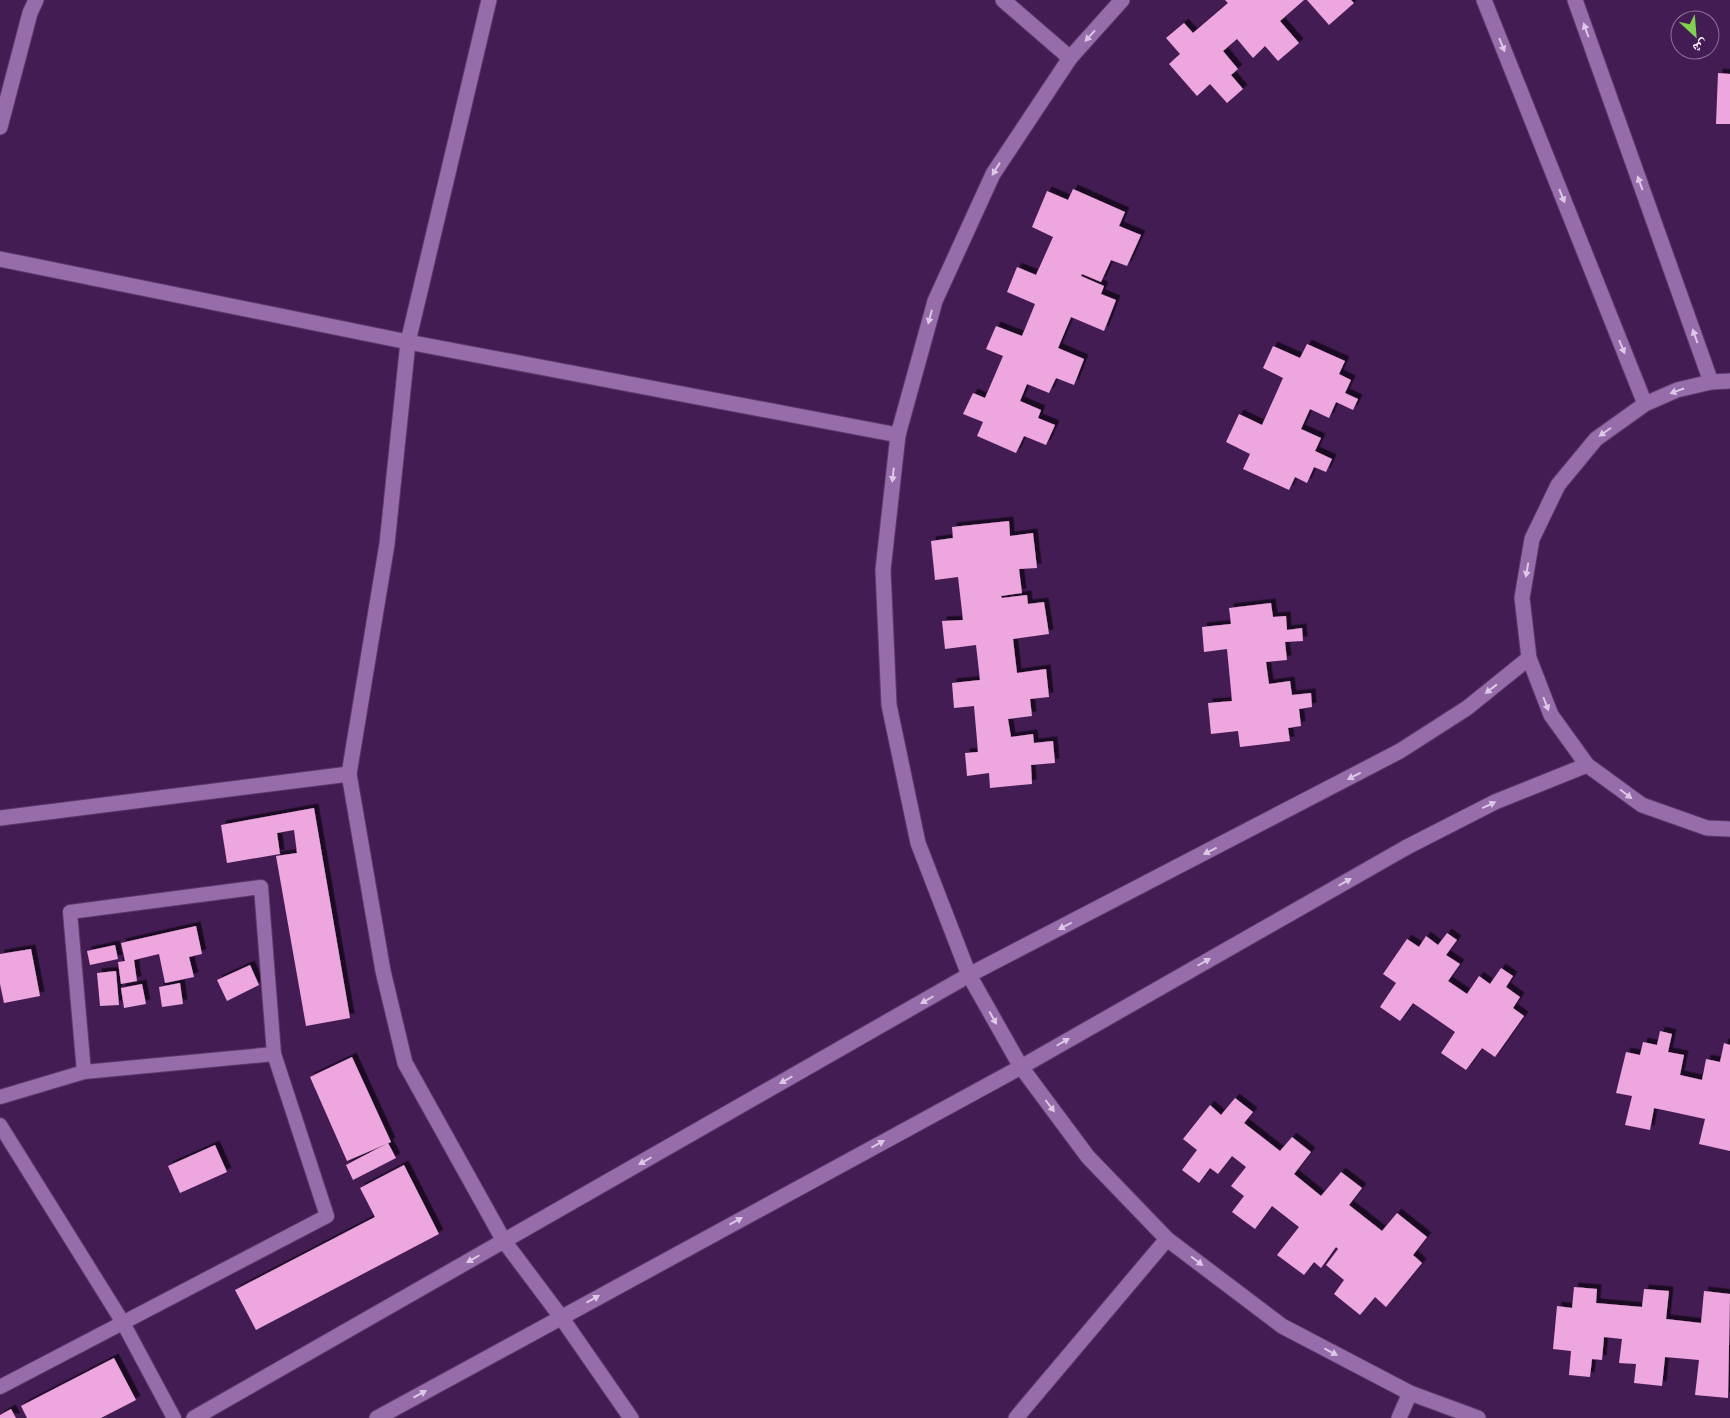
<svg xmlns="http://www.w3.org/2000/svg" width="1730" height="1418" font-family="Montserrat,'Noto Naskh Arabic',sans-serif">
<style>
.building{fill:#eea6de;filter:url(#shadow)}
.lines{fill:none;stroke-linecap:round;stroke-linejoin:round}
.service-casing{stroke:#5b3a68;stroke-width:16}
.minor-casing{stroke:#5b3a68;stroke-width:17}
.service{stroke:#966caa;stroke-width:14}
.minor{stroke:#966caa;stroke-width:15}
.oneway{fill:#dcc9e6}
</style>
<defs>
<filter id="shadow"><feDropShadow dx="4.5" dy="-4.5" stdDeviation="0" flood-color="#0009"/></filter>
</defs>
<rect width="100%" height="100%" fill="#441c54"/>
<g class="building">
<polygon points="1225,0 1304,0 1280,21 1299,43 1278,61 1265,46 1253,58 1237,39 1223,51 1238,69 1231,75 1243,89 1227,103 1210,84 1197,96 1169,64 1180,54 1166,38 1184,23 1193,33 1228,3"/>
<polygon points="1307,0 1351,0 1354,3 1329,25"/>
<polygon points="1718,73 1730,74 1730,124 1716,124"/>
<polygon points="1073,189 1125,212 1119,226 1141,235 1127,266 1111,260 1101,282 1082,274 1081,276 1104,286 1101,294 1116,300 1104,331 1071,317 1058,348 1084,359 1074,385 1056,378 1049,393 1027,384 1020,401 1041,410 1038,418 1055,425 1046,445 1024,436 1016,453 977,436 983,422 963,414 973,393 985,398 1003,356 986,349 996,326 1022,336 1035,304 1007,292 1017,267 1036,275 1053,237 1032,227 1047,191 1068,200"/>
<polygon points="1307,344 1345,361 1339,374 1351,380 1345,393 1358,399 1353,410 1336,402 1329,418 1310,409 1301,429 1321,438 1315,451 1332,459 1326,472 1314,467 1307,483 1295,477 1289,490 1243,469 1250,454 1226,442 1239,414 1262,425 1283,378 1263,368 1273,346 1300,358"/>
<polygon points="1009,521 1010,536 1033,533 1037,568 1019,569 1022,593 1001,596 1002,598 1027,595 1028,604 1044,602 1049,634 1013,639 1017,673 1046,669 1049,697 1030,699 1032,716 1008,719 1011,737 1033,734 1034,743 1053,741 1055,763 1031,765 1032,784 990,788 989,773 967,776 965,753 978,752 974,706 954,708 952,683 980,680 976,645 945,649 942,621 963,620 958,577 935,580 931,541 953,538 952,527"/>
<polygon points="1271,603 1273,617 1286,616 1287,630 1302,628 1303,641 1285,642 1287,660 1266,662 1269,684 1290,681 1292,695 1311,693 1312,707 1299,709 1301,726 1288,728 1290,741 1240,747 1238,731 1211,734 1208,703 1232,701 1227,649 1204,652 1202,627 1231,624 1229,608"/>
<polygon points="314,808 350,1018 306,1026 276,856 297,853 294,830 277,833 280,854 227,863 221,825"/>
<polygon points="196,926 202,954 189,957 194,977 165,983 159,954 134,960 137,981 121,984 118,962 125,961 121,943"/>
<polygon points="1447,933 1457,940 1446,955 1460,964 1448,981 1467,994 1479,976 1490,984 1501,968 1513,976 1506,987 1520,997 1513,1008 1524,1016 1495,1057 1482,1048 1466,1070 1441,1053 1455,1032 1413,1003 1400,1021 1380,1007 1396,983 1383,974 1407,939 1419,947 1426,936 1438,945"/>
<polygon points="115,945 118,959 90,965 87,951"/>
<polygon points="31,949 40,996 4,1003 0,984 0,954"/>
<polygon points="250,965 259,985 227,1001 217,980"/>
<polygon points="116,971 119,1005 100,1006 97,973"/>
<polygon points="180,983 183,1004 162,1007 159,987"/>
<polygon points="142,984 146,1004 124,1008 121,988"/>
<polygon points="1660,1031 1672,1034 1668,1052 1684,1055 1680,1075 1702,1080 1706,1059 1720,1062 1724,1043 1730,1045 1730,1151 1699,1144 1705,1119 1654,1108 1650,1130 1625,1125 1632,1096 1616,1093 1626,1052 1640,1055 1643,1042 1657,1045"/>
<polygon points="352,1057 391,1142 347,1161 310,1077"/>
<polygon points="1235,1098 1253,1112 1244,1123 1280,1151 1292,1137 1311,1152 1294,1174 1321,1196 1341,1172 1362,1188 1349,1205 1382,1231 1397,1213 1427,1237 1413,1255 1422,1263 1386,1307 1375,1297 1360,1315 1334,1294 1344,1280 1326,1265 1338,1249 1336,1247 1321,1268 1314,1262 1304,1275 1277,1255 1299,1227 1272,1206 1255,1229 1232,1212 1244,1196 1231,1186 1246,1167 1232,1156 1218,1174 1210,1168 1199,1183 1182,1170 1197,1150 1183,1139 1210,1105 1221,1115"/>
<polygon points="388,1143 396,1158 353,1180 346,1165"/>
<polygon points="215,1145 227,1172 180,1193 168,1166"/>
<polygon points="404,1165 439,1234 256,1330 235,1290 375,1217 360,1188"/>
<polygon points="1574,1287 1597,1289 1596,1303 1642,1307 1644,1289 1669,1291 1666,1319 1701,1323 1704,1291 1730,1294 1728,1398 1695,1395 1699,1360 1665,1357 1662,1386 1634,1383 1636,1364 1619,1363 1622,1339 1604,1337 1602,1360 1592,1359 1590,1377 1569,1375 1571,1351 1553,1349 1557,1306 1572,1308"/>
<polygon points="114,1358 136,1400 101,1418 27,1418 21,1406"/>
<polygon points="11,1409 16,1418 0,1418 0,1415"/>
</g>
<g class="lines">
<g class="service-casing">
<g id="service">
<polyline points="84,1072 274,1054"/>
<polyline points="0,1097 84,1072 70,912 261,887 274,1054 327,1216 0,1387"/>
<polyline points="0,1125 122,1321 174,1418"/>
</g>
</g>
<g class="minor-casing">
<g id="minor">
<polyline points="489,0 408,342 387,544 349,774 383,971 405,1063 504,1241 561,1317 631,1418"/>
<polyline points="1003,0 1070,58"/>
<polyline points="1122,0 1070,58 993,174 935,301 898,435 883,570 889,705 918,843 969,975 1021,1067 1088,1157 1167,1239 1282,1326 1410,1393 1478,1418"/>
<polyline points="1484,0 1645,404"/>
<polyline points="1575,0 1711,382"/>
<polyline points="0,127 30,13 36,0"/>
<polyline points="0,259 408,342 898,435"/>
<polyline points="1730,381 1711,382 1677,390 1645,404 1596,439 1558,485 1532,539 1522,598 1529,658 1551,715 1587,765 1642,805 1707,828 1730,829"/>
<polyline points="0,818 349,774"/>
<polyline points="194,1418 969,975 1400,751 1467,708 1529,658"/>
<polyline points="377,1418 1021,1067 1407,847 1495,802 1587,765"/>
<polyline points="1016,1418 1167,1239"/>
<polyline points="1399,1418 1410,1393"/>
</g>
</g>
<use href="#service" class="service"/>
<use href="#minor" class="minor"/>
</g>
<defs><path id="oneway-solid" d="M-6-.8H1V-3.2L6.5 0L1 3.2V.8H-6Z" transform="scale(1.25)"/></defs>
<g class="oneway">
<use href="#oneway-solid" transform="translate(1586 30) rotate(-110)"/>
<use href="#oneway-solid" transform="translate(1090 36) rotate(132)"/>
<use href="#oneway-solid" transform="translate(1502 45) rotate(68)"/>
<use href="#oneway-solid" transform="translate(996 169) rotate(122)"/>
<use href="#oneway-solid" transform="translate(1640 183) rotate(-110)"/>
<use href="#oneway-solid" transform="translate(1562 196) rotate(68)"/>
<use href="#oneway-solid" transform="translate(930 317) rotate(105)"/>
<use href="#oneway-solid" transform="translate(1695 336) rotate(-110)"/>
<use href="#oneway-solid" transform="translate(1622 347) rotate(68)"/>
<use href="#oneway-solid" transform="translate(1677 391) rotate(161)"/>
<use href="#oneway-solid" transform="translate(1605 432) rotate(145)"/>
<use href="#oneway-solid" transform="translate(893 475) rotate(96)"/>
<use href="#oneway-solid" transform="translate(1527 570) rotate(100)"/>
<use href="#oneway-solid" transform="translate(1491 689) rotate(142)"/>
<use href="#oneway-solid" transform="translate(1546 704) rotate(69)"/>
<use href="#oneway-solid" transform="translate(1354 776) rotate(153)"/>
<use href="#oneway-solid" transform="translate(1626 794) rotate(37)"/>
<use href="#oneway-solid" transform="translate(1489 805) rotate(-25)"/>
<use href="#oneway-solid" transform="translate(1210 851) rotate(153)"/>
<use href="#oneway-solid" transform="translate(1345 882) rotate(-30)"/>
<use href="#oneway-solid" transform="translate(1065 926) rotate(153)"/>
<use href="#oneway-solid" transform="translate(1204 962) rotate(-30)"/>
<use href="#oneway-solid" transform="translate(927 1000) rotate(150)"/>
<use href="#oneway-solid" transform="translate(993 1018) rotate(61)"/>
<use href="#oneway-solid" transform="translate(1063 1042) rotate(-30)"/>
<use href="#oneway-solid" transform="translate(786 1080) rotate(150)"/>
<use href="#oneway-solid" transform="translate(1050 1106) rotate(53)"/>
<use href="#oneway-solid" transform="translate(878 1144) rotate(-29)"/>
<use href="#oneway-solid" transform="translate(645 1161) rotate(150)"/>
<use href="#oneway-solid" transform="translate(736 1221) rotate(-29)"/>
<use href="#oneway-solid" transform="translate(473 1259) rotate(150)"/>
<use href="#oneway-solid" transform="translate(1197 1261) rotate(37)"/>
<use href="#oneway-solid" transform="translate(593 1299) rotate(-29)"/>
<use href="#oneway-solid" transform="translate(1331 1352) rotate(28)"/>
<use href="#oneway-solid" transform="translate(420 1394) rotate(-29)"/>
</g>
<g transform="translate(1695 35) rotate(154)"><circle r="24" fill="#441c54" stroke="#8d7198"/>
<path d="M0-4L9 19L0 12L-9 19Z" fill="#82d04f"/>
<text y="-8" font-size="14" font-weight="bold" text-anchor="middle" fill="#faf1ff">ش</text>
</g>
</svg>
